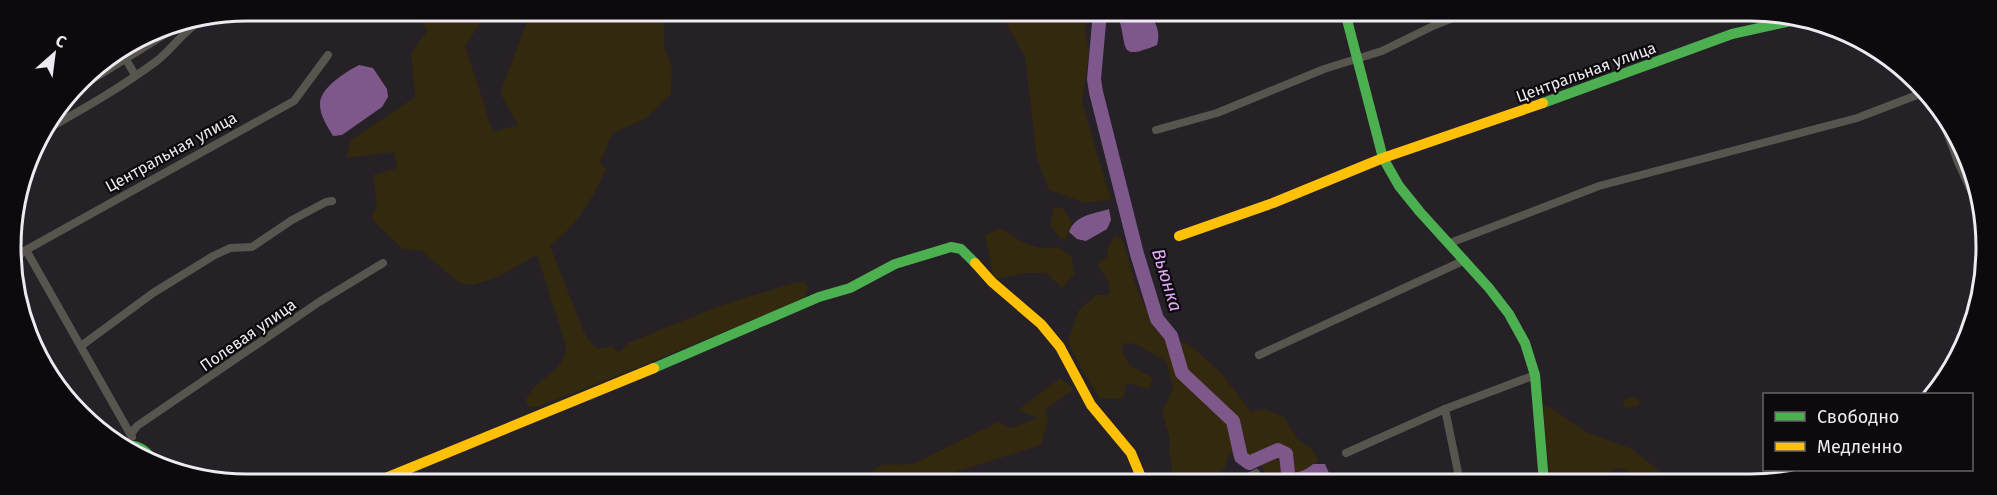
<svg xmlns="http://www.w3.org/2000/svg" width="1997" height="495" font-family="'Fira Sans',sans-serif">
<style>
.green{fill:#32290e}
.water{fill:#7e588b}
.lines{fill:none;stroke-linecap:round;stroke-linejoin:round}
.river{stroke:#7e588b;stroke-width:14}
.street{stroke:#58544e;stroke-width:8}
.fast{stroke:#4caf50;stroke-width:10}
.slow{stroke:#ffc107;stroke-width:10}
.labels{text-anchor:middle;dominant-baseline:central;stroke-width:4.5;stroke-linejoin:round;paint-order:stroke}
.street-label{font-size:16px;fill:#efeaf1;stroke:#0d0a0e}
.water-label{font-size:18px;font-style:italic;fill:#e4a8f8;stroke:#0d0a0e}
.rim{fill:none;stroke:#efeaf1;stroke-width:3}
</style>
<rect width="100%" height="100%" fill="#252126"/>
<g class="green">
<path d="M414 11H484L483 19 465 46 493 132 518 125 500 93 531 11H670L664 21V47L672 67 671 94 646 118 612 134 600 162 606 170C589 203 580 222 550 246L584 332 591 343 599 349 612 346 619 352 628 343 716 307 796 282H804L808 287 805 298 637 368 537 407 528 406 526 400C534 378 566 372 566 346L537 255 498 277 473 285 459 283 422 251 403 249 374 222 371 216 377 208 373 175 397 168 394 152 346 158 351 140 415 97 411 53 428 30Z"/>
<polygon points="1003,12 1089,12 1085,30 1089,52 1082,102 1111,200 1085,203 1049,190 1037,159 1025,57 1004,19"/>
<polygon points="1054,207 1064,209 1072,223 1066,239 1060,239 1050,224"/>
<path d="M1000 228C1021 240 1033 252 1058 247L1071 256 1075 273 1062 288 1046 273H1024L994 280 985 235Z"/>
<polygon points="1114,236 1122,238 1137,289 1155,329 1168,340 1189,344 1222,374 1251,412 1265,409 1284,417 1299,441 1310,447 1319,460 1307,470 1267,479 1261,464 1243,468 1230,451 1224,470 1207,481 1185,480 1173,474 1169,452 1170,439 1162,412 1173,388 1166,361 1135,344 1124,343 1122,351 1130,365 1153,378 1149,389 1127,383 1123,399 1100,398 1084,374 1068,342 1078,311 1096,295 1109,295 1109,283 1097,264 1107,257 1108,248"/>
<polygon points="1060,378 1074,389 1045,410 1048,420 1041,445 923,482 857,482 881,465 913,464 998,422 1011,428 1038,418 1018,410"/>
<path d="M1631 397 1638 398 1640 404C1634 408 1630 409 1623 406L1624 400Z"/>
<polygon points="1543,406 1551,408 1586,432 1632,449 1658,470 1668,483 1643,483 1623,469 1616,468 1599,483 1550,482"/>
</g>
<g class="water">
<path d="M1133 12H1146C1156 19 1161 34 1157 45 1118 61 1128 49 1119 19L1124 14Z"/>
<path d="M359 65 373 68 387 89 388 97 382 107 342 135 333 136C328 127 320 116 320 105 319 88 346 72 359 65Z"/>
<path d="M1109 209 1111 220 1107 229 1086 241 1077 239 1069 232C1075 215 1093 214 1109 209Z"/>
<path d="M1313 464H1325L1333 482H1258C1275 473 1300 477 1313 464Z"/>
</g>
<g class="lines">
<polyline class="river" points="1100,12 1094,79 1096,92 1137,254 1157,319 1171,336 1182,373 1233,421 1241,457 1249,463 1278,450 1286,454 1288,473 1286,482"/>
<g class="street">
<polyline points="1238,12 1239,12"/>
<polyline points="121,51 135,75"/>
<polyline points="75,90 183,23"/>
<polyline points="1936,102 1958,162 1980,210"/>
<polyline points="1156,130 1217,113 1324,69 1382,51 1435,25 1468,12"/>
<path d="M44 131C83 109 122 87 158 60 174 47 185 29 203 19"/>
<polyline points="1450,243 1599,186 1857,118 1925,92"/>
<polyline points="26,250 132,437"/>
<polyline points="14,259 26,250 294,101 328,55"/>
<polyline points="81,346 153,293 213,256 230,248 252,247 292,220 326,202 332,201"/>
<polyline points="1259,355 1465,260"/>
<polyline points="1445,409 1460,482"/>
<polyline points="131,434 137,426 319,302 383,263"/>
<polyline points="1346,453 1445,409 1535,375"/>
<polyline points="1239,482 1256,473"/>
</g>
<g class="fast">
<polyline points="1345,12 1383,158 1399,186 1420,212 1489,288 1509,314 1525,343 1535,375 1544,482"/>
<polyline points="1543,103 1732,34 1800,19"/>
<polyline points="654,368 819,297 850,288 895,264 951,247 961,249 975,263"/>
<path d="M123 447C137 443 146 450 153 461"/>
</g>
<g class="slow">
<polyline points="1179,236 1273,203 1383,158 1543,103"/>
<polyline points="975,263 992,282 1041,324 1060,347 1091,405 1131,453 1143,482"/>
<polyline points="376,482 654,368"/>
</g>
</g>
<g class="labels">
<g class="street-label">
<text transform="translate(1586 72) rotate(-20)">Центральная улица</text>
<text transform="translate(171 152) rotate(-29)">Центральная улица</text>
<text transform="translate(248 335) rotate(-35)">Полевая улица</text>
</g>
<g class="water-label">
<text transform="translate(1167 280) rotate(73)">Вьюнка</text>
</g>
</g>
<path d="M0 0H1997V495H0ZM247 21H1750A226 226 0 0 1 1976 247V248A226 226 0 0 1 1750 474H247A226 226 0 0 1 21 248V247A226 226 0 0 1 247 21Z" fill="#0d0a0e" fill-rule="evenodd"/>
<path class="rim" d="M247 21H1750A226 226 0 0 1 1976 247V248A226 226 0 0 1 1750 474H247A226 226 0 0 1 21 248V247A226 226 0 0 1 247 21Z"/>
<rect x="1763" y="393" width="210" height="78" fill="#0d0a0e" stroke="#676469" stroke-width="1.5"/>
<rect x="1775" y="412" width="30" height="9" fill="#4caf50" stroke="#676469" stroke-width="1.5"/>
<text x="1817" y="423" font-size="18" fill="#efeaf1">Свободно</text>
<rect x="1775" y="442" width="30" height="9" fill="#ffc107" stroke="#676469" stroke-width="1.5"/>
<text x="1817" y="453" font-size="18" fill="#efeaf1">Медленно</text>
<g transform="translate(54 54) rotate(28)" stroke="#0d0a0e" stroke-width="4.5" paint-order="stroke">
<path d="M0-4.5L10 22L0 15L-10 22Z" fill="#efeaf1"/>
<text y="-9" font-size="16" font-weight="bold" text-anchor="middle" fill="#efeaf1">С</text>
</g>
</svg>
